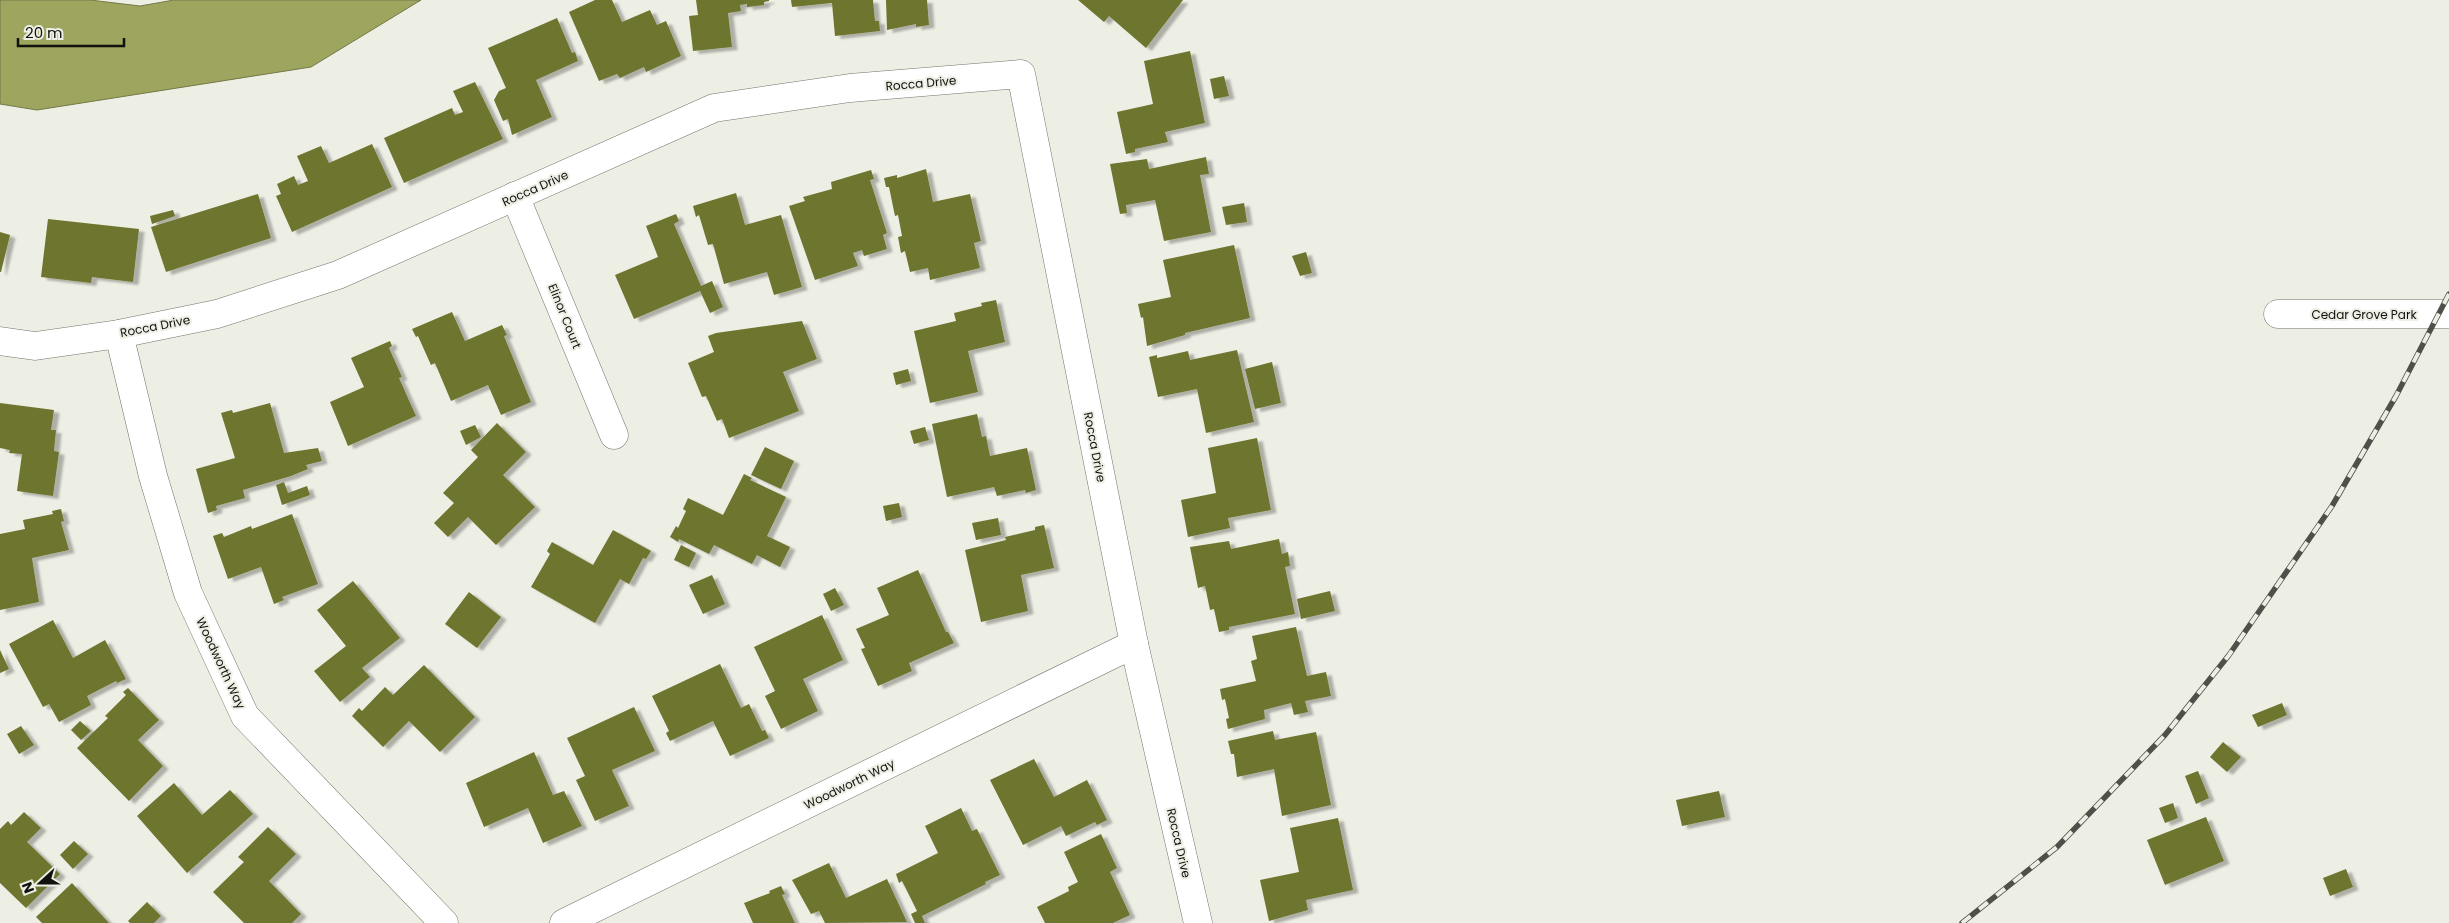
<svg xmlns="http://www.w3.org/2000/svg" width="2449" height="923" font-family="Poppins,sans-serif">
<style>
.water{fill:#9ea55f;stroke:#747947}
.building{fill:#6e742e;filter:url(#shadow)}
.lines{fill:none;stroke-linecap:round;stroke-linejoin:round}
.minor-casing{stroke:#73746b;stroke-width:29}
.minor{stroke:#fff;stroke-width:28}
.rail-casing{stroke:#4f504a;stroke-width:5.5}
.rail{stroke:#edeee4;stroke-width:4;stroke-dasharray:11;stroke-linecap:butt}
.labels{text-anchor:middle;dominant-baseline:central;stroke-width:4;stroke-linejoin:round;paint-order:stroke}
.street-label{font-size:12px;fill:#11120e;stroke:#edeee4}
</style>
<defs>
<filter id="shadow"><feDropShadow dx="5.5" dy="3" stdDeviation="1" flood-color="#0004"/></filter>
</defs>
<rect width="100%" height="100%" fill="#edeee4"/>
<polygon class="water" points="0,0 90,0 140,6 174,0 421,0 311,67 37,110 0,104"/>
<g class="building">
<polygon points="595,0 612,0 622,22 650,10 657,25 666,21 681,56 646,72 644,67 620,78 617,74 599,81 569,12"/>
<polygon points="696,0 769,0 769,1 764,2 764,5 747,7 747,4 740,5 741,11 728,13 732,47 693,51 689,16 698,15"/>
<polygon points="791,0 873,0 875,21 879,21 880,31 835,36 832,3 792,7"/>
<polygon points="886,0 927,0 929,25 916,27 916,24 887,30"/>
<polygon points="1078,0 1183,0 1146,48 1109,16 1104,22"/>
<polygon points="557,18 572,53 575,52 578,61 536,80 552,117 512,135 508,119 503,121 494,100 499,91 506,88 488,48"/>
<polygon points="1190,51 1205,123 1165,132 1168,142 1135,149 1135,152 1126,154 1117,112 1153,104 1144,61"/>
<polygon points="1224,76 1229,96 1214,99 1210,79"/>
<polygon points="475,82 503,139 404,183 384,138 452,108 455,115 463,112 453,91"/>
<polygon points="372,144 392,187 292,232 276,196 281,194 277,184 294,176 298,185 308,181 297,156 321,146 329,163"/>
<polygon points="1206,157 1209,174 1200,175 1211,232 1164,241 1155,200 1126,205 1127,213 1120,214 1110,164 1147,159 1149,169"/>
<polygon points="926,169 933,202 970,194 981,241 974,243 980,268 930,280 928,268 910,272 905,251 901,253 898,237 902,236 898,215 895,216 889,187 886,187 884,178 897,175 897,178"/>
<polygon points="871,170 874,179 870,180 887,233 883,235 887,249 864,256 862,250 853,253 858,266 815,280 789,206 805,201 803,197 832,189 831,182"/>
<polygon points="736,193 745,225 781,215 802,287 774,295 767,272 724,284 713,244 708,245 699,215 696,217 693,206"/>
<polygon points="258,194 271,238 166,272 151,227"/>
<polygon points="1244,203 1247,222 1226,225 1222,207"/>
<polygon points="173,210 175,216 152,224 150,216"/>
<polygon points="676,214 679,221 674,224 701,286 712,281 723,307 710,313 700,291 634,319 615,275 658,257 646,226"/>
<polygon points="48,219 139,229 133,282 92,277 91,283 41,277"/>
<polygon points="0,232 10,235 1,272 0,272"/>
<polygon points="1234,245 1250,318 1185,333 1185,335 1147,346 1143,317 1141,318 1138,304 1171,297 1163,260"/>
<polygon points="1306,252 1312,273 1300,276 1292,256"/>
<polygon points="996,300 1005,342 968,351 978,392 930,403 914,331 956,321 954,313 982,306 981,303"/>
<polygon points="452,312 465,341 502,325 507,335 504,336 531,402 501,415 488,385 451,401 435,363 431,365 418,336 416,337 412,329"/>
<polygon points="802,321 817,359 783,372 799,411 729,438 722,419 717,421 706,396 702,397 688,363 714,352 708,336 716,333"/>
<polygon points="390,341 392,346 389,348 402,377 399,378 416,416 348,446 330,402 364,387 351,358"/>
<polygon points="1237,350 1254,422 1206,433 1197,389 1158,397 1149,357 1157,355 1157,358 1188,351 1190,360"/>
<polygon points="1272,362 1281,403 1255,409 1245,369"/>
<polygon points="908,369 911,381 896,385 893,373"/>
<polygon points="0,403 54,410 51,430 56,430 54,451 59,452 53,496 17,491 22,454 9,453 10,450 0,448"/>
<polygon points="270,403 284,453 318,448 322,461 306,465 308,469 291,476 243,490 245,498 216,506 217,510 208,513 196,469 235,458 221,413 232,410 233,413"/>
<polygon points="977,414 982,437 986,436 990,456 1027,448 1036,490 1026,493 1025,490 997,496 994,487 947,497 932,424"/>
<polygon points="497,423 526,452 503,475 535,507 496,545 468,517 448,537 434,523 454,503 443,493 478,457 471,450"/>
<polygon points="475,425 481,437 466,445 460,431"/>
<polygon points="925,427 929,440 914,444 910,431"/>
<polygon points="1257,438 1271,510 1228,518 1230,528 1188,537 1181,500 1216,493 1208,448"/>
<polygon points="765,447 794,461 781,489 751,475"/>
<polygon points="744,474 752,478 750,480 786,497 767,536 790,547 780,567 757,555 752,564 714,545 709,554 679,539 678,542 670,537 676,526 678,528 686,511 683,509 688,498 723,515"/>
<polygon points="284,482 288,493 307,486 310,495 282,505 276,485"/>
<polygon points="899,503 902,517 886,521 883,506"/>
<polygon points="61,509 64,521 61,522 69,550 32,558 39,602 0,610 0,534 25,529 23,520 53,514 52,511"/>
<polygon points="292,514 318,584 282,597 284,600 274,604 261,567 228,579 213,536 222,533 224,537 251,526 252,529"/>
<polygon points="998,518 1001,535 976,540 972,523"/>
<polygon points="1044,525 1054,568 1021,575 1028,611 981,622 965,550 1006,540 1005,537 1035,530 1035,527"/>
<polygon points="613,530 651,551 646,559 643,558 629,584 620,579 595,623 531,587 550,554 547,551 552,542 593,565"/>
<polygon points="1279,539 1282,554 1288,552 1290,566 1285,567 1295,614 1229,627 1229,630 1219,632 1214,609 1210,610 1205,586 1198,588 1190,547 1229,541 1231,549"/>
<polygon points="681,545 696,553 689,567 674,560"/>
<polygon points="918,570 946,632 948,632 954,643 909,663 912,671 878,686 861,649 865,648 856,629 889,615 877,588"/>
<polygon points="712,575 725,604 703,614 689,585"/>
<polygon points="353,581 400,638 362,668 370,677 340,702 314,671 346,646 317,610"/>
<polygon points="835,588 844,605 831,611 823,594"/>
<polygon points="1330,591 1335,611 1301,619 1297,599"/>
<polygon points="469,592 501,617 477,648 445,624"/>
<polygon points="822,615 843,660 803,679 818,711 781,729 765,696 775,691 754,647"/>
<polygon points="53,620 73,658 105,640 126,679 117,683 116,681 87,696 91,705 59,722 49,704 43,707 9,644"/>
<polygon points="1296,627 1307,676 1326,672 1331,696 1305,701 1308,712 1294,715 1291,703 1264,710 1265,719 1228,729 1226,719 1229,718 1225,699 1222,700 1220,689 1256,681 1251,661 1257,659 1252,636"/>
<polygon points="0,650 9,669 0,673"/>
<polygon points="720,664 741,708 749,704 762,731 765,730 769,738 730,756 713,721 670,741 666,733 669,731 652,696"/>
<polygon points="424,665 475,717 440,752 409,721 383,747 352,716 359,708 362,711 385,687 393,695"/>
<polygon points="128,688 159,720 138,740 163,766 129,801 77,748 108,718 105,716 126,695 123,692"/>
<polygon points="2282,703 2287,715 2258,727 2252,715"/>
<polygon points="634,707 655,751 612,770 629,806 595,821 576,780 585,776 567,738"/>
<polygon points="80,721 91,731 81,740 71,730"/>
<polygon points="21,726 34,745 19,754 7,734"/>
<polygon points="1273,731 1275,740 1316,732 1331,805 1282,816 1274,769 1237,777 1234,754 1231,754 1228,741"/>
<polygon points="2223,742 2241,757 2227,772 2210,757"/>
<polygon points="534,752 553,795 564,791 582,826 543,843 528,808 484,827 466,783"/>
<polygon points="1034,759 1054,797 1087,780 1107,820 1097,825 1095,822 1066,836 1061,826 1023,845 990,780"/>
<polygon points="2198,771 2209,798 2196,804 2185,776"/>
<polygon points="174,783 202,815 230,790 253,814 187,873 137,816"/>
<polygon points="1719,791 1725,817 1682,826 1676,800"/>
<polygon points="2173,803 2178,818 2165,823 2159,808"/>
<polygon points="961,808 972,831 977,829 1000,875 985,882 986,884 922,916 925,923 915,923 911,914 917,911 902,881 899,883 896,874 938,853 925,826"/>
<polygon points="24,812 41,828 27,842 60,874 26,908 0,883 0,829 8,821 11,825"/>
<polygon points="2206,817 2224,861 2165,885 2147,840"/>
<polygon points="1338,818 1353,890 1306,900 1308,910 1269,921 1260,880 1299,872 1290,828"/>
<polygon points="268,827 296,854 269,881 301,914 292,923 244,923 213,892 244,862 238,857"/>
<polygon points="1101,834 1117,868 1110,872 1130,915 1113,923 1045,923 1037,907 1069,891 1068,887 1078,882 1064,852"/>
<polygon points="74,841 88,854 73,869 60,855"/>
<polygon points="829,863 846,898 887,879 907,922 825,923 819,911 811,914 792,880"/>
<polygon points="2346,869 2353,887 2330,896 2323,878"/>
<polygon points="72,883 109,923 42,923 36,917"/>
<polygon points="781,886 785,894 782,895 795,923 753,923 744,903 770,893 769,891"/>
<polygon points="147,902 161,916 154,923 130,923 128,921"/>
</g>
<g class="lines">
<g class="minor-casing">
<g id="minor">
<polyline points="515,196 614,435"/>
<polyline points="2278,314 2449,314"/>
<polyline points="119,334 153,476 188,593 245,716 444,923"/>
<polyline points="0,341 35,346 119,334 217,314 338,275 714,108 850,88 1021,74 1134,644 1198,923"/>
<polyline points="564,923 1134,644"/>
</g>
</g>
<use href="#minor" class="minor"/>
<g class="rail-casing">
<polyline id="rail" points="1962,923 2057,847 2165,735 2229,655 2332,506 2396,396 2449,294"/>
</g>
<use href="#rail" class="rail"/>
</g>
<g class="labels">
<g class="street-label">
<text transform="translate(921 83) rotate(-5)">Rocca Drive</text>
<text transform="translate(535 188) rotate(-24)">Rocca Drive</text>
<text x="2364" y="314">Cedar Grove Park</text>
<text transform="translate(565 316) rotate(68)">Elinor Court</text>
<text transform="translate(155 326) rotate(-11)">Rocca Drive</text>
<text transform="translate(1095 447) rotate(79)">Rocca Drive</text>
<text transform="translate(221 663) rotate(65)">Woodworth Way</text>
<text transform="translate(849 784) rotate(-26)">Woodworth Way</text>
<text transform="translate(1179 843) rotate(77)">Rocca Drive</text>
</g>
</g>
<g transform="translate(40 883) rotate(249)" stroke="#edeee4" stroke-width="4" paint-order="stroke">
<path d="M0-4L9 19L0 12L-9 19Z" fill="#11120e"/>
<text y="-8" font-size="14" font-weight="bold" text-anchor="middle" fill="#11120e">N</text>
</g>
<path d="M18 38v8h106v-8" fill="none" stroke="#11120e" stroke-width="2.5"/>
<text x="25" y="38" font-size="15" fill="#11120e" stroke="#edeee4" stroke-width="4" paint-order="stroke">20 m</text>
</svg>
